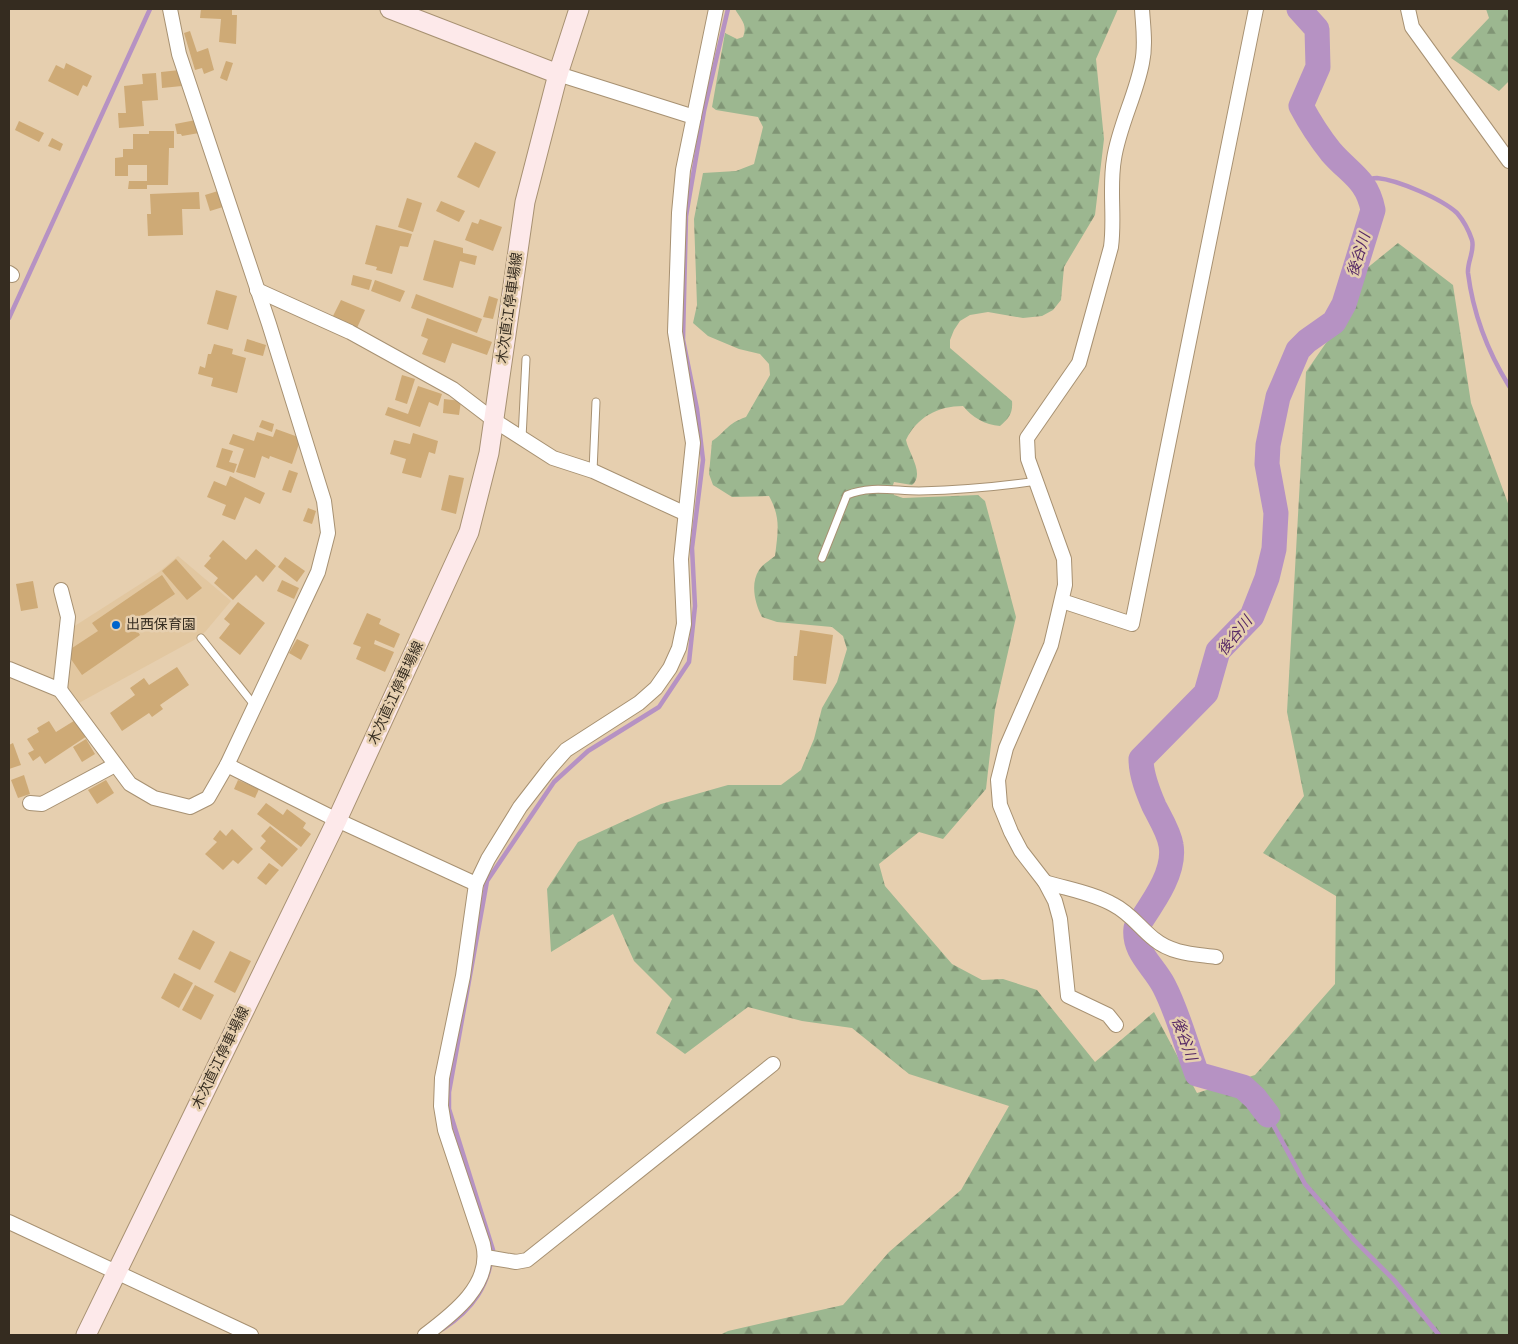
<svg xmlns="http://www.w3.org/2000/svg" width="1518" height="1344" font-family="'Source Sans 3','Noto Sans JP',sans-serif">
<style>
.built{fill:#e2c7a0}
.forest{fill:url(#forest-firs)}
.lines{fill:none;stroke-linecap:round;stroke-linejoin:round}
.stream{stroke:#b692c3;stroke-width:4.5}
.river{stroke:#b692c3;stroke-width:25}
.building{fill:#ceaa76}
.lane-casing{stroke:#a79172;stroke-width:9}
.street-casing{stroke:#a79172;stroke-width:16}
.secondary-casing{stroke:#a79172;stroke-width:21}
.lane{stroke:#fff;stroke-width:7}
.street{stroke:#fff;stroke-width:14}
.secondary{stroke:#fde9ea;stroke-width:19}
.poi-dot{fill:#0065cd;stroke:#e6cfaf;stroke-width:2}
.labels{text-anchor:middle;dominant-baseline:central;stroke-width:5;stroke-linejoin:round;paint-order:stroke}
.street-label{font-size:14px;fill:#352c20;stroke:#e6cfaf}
.poi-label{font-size:14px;fill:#352c20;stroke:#e6cfaf;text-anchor:start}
.water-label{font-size:15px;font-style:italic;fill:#552865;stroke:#e6cfaf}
</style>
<defs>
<pattern id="forest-firs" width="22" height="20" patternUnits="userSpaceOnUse" patternTransform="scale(1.25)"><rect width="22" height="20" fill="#9cb790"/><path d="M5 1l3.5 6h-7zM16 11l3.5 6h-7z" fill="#809575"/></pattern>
</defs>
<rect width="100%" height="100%" fill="#e6cfaf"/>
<polygon class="built" points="178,556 231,601 205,632 194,640 77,704 67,693 65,663 70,629 159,572"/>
<g class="forest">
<path d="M735 9H1118L1096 59 1104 139 1095 215 1064 267 1061 300 1053 310 1042 316 1023 318 988 312 970 315 960 321 954 330 950 340V348L1012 401C1013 413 1009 418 1000 426 985 425 972 417 963 406 938 406 917 417 906 440 909 454 925 474 912 485L894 482 892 488 894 495 903 498 978 495 985 501 1016 617 995 709 986 789 943 839 919 832 879 864 885 886 952 964 982 980 1003 979 1037 990 1095 1062 1154 1012 1197 1093 1255 1075 1335 984 1336 896 1263 853 1304 796 1287 712 1306 372 1339 324 1361 273 1398 243 1453 285 1471 403 1509 506V1335H720L728 1331 843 1305 889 1252 961 1190 1009 1106 909 1074 852 1028 802 1021 748 1007 685 1054 656 1033 672 999 634 961 613 914 551 952 547 889 578 842 661 804 728 785H781L801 770 814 739 822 708 837 682 847 649 843 636 832 627 777 622 762 617C755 604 750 584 759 570 762 565 770 560 775 556 778 531 781 518 769 496L732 497 713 485 709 474 712 441C727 431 726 424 746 417L770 375 769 364 760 354 739 349 708 336 693 323 697 305 694 219 703 173 736 171 754 164 763 127 758 117 716 110 712 107 725 33 737 39 743 37C748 24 741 20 735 9Z"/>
<polygon points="1486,9 1509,9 1509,81 1499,91 1451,58 1489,18"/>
</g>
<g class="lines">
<g class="stream">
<path d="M1363 182C1367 180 1373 178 1377 178 1398 180 1442 199 1457 213 1463 220 1469 231 1472 240 1475 251 1467 262 1468 273 1473 313 1488 352 1509 386"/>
<polyline points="9,318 150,9"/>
<polyline points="1268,1115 1305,1184 1354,1240 1394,1280 1439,1335"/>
<path d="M443 1329C473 1309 489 1286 493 1250L449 1109V1092L487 881 554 782 588 751 659 707 689 662 695 606 692 548 703 460 697 409 683 340 686 216 704 111 728 9"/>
</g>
<path class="river" d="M1268 1115 1255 1098 1243 1087 1197 1074C1186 1045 1178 1013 1164 986 1154 966 1133 952 1136 928 1151 905 1176 873 1171 845 1169 832 1160 818 1154 806 1148 792 1141 775 1141 759L1206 693 1218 651 1252 616 1267 578 1274 549 1276 513 1267 464 1268 445 1278 397 1298 350 1307 341 1334 322 1344 304 1373 210C1367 179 1350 174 1331 152 1319 137 1310 123 1301 106L1318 67 1317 29 1299 9"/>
</g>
<g class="building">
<polygon points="201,9 232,9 232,15 237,15 236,44 219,42 221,19 200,18"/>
<polygon points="190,31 197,52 208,48 214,70 204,74 202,68 195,70 184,33"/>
<polygon points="226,61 233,63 227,81 220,78"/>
<polygon points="66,63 92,76 87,87 83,85 78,96 48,81 56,65 64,69"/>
<polygon points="180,70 182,86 162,88 161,72"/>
<polygon points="156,73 158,100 142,101 144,126 119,128 118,113 126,113 124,86 143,84 142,74"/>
<polygon points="196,120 199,133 182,136 181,134 177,134 175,124"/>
<polygon points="19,121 44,133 39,142 15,130"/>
<polygon points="149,131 174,131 174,148 169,148 168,185 147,185 147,189 128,189 129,181 147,181 147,165 128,165 128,176 115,176 115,158 123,157 123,149 133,149 133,134 149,134"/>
<polygon points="52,138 63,144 60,151 48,146"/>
<polygon points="475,142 496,152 479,188 457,177"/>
<polygon points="218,191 223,207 210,211 205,195"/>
<polygon points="199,192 200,209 182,209 183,235 148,236 147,214 151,214 150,194"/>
<polygon points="407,198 422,203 413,232 398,227"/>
<polygon points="441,201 465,211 459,222 436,211"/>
<polygon points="480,219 502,227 493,251 465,240 472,222 478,224"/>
<polygon points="376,225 412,234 408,247 400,246 392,274 376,270 377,267 365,264"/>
<polygon points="434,240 463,248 463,253 477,256 475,265 460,261 453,288 423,280"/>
<polygon points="353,275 372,280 369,290 351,285"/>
<polygon points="375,280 405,291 400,302 371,291"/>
<polygon points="216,290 237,296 228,330 207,324"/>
<polygon points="416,294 482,319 477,333 411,308"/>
<polygon points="489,296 498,299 493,319 483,317"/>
<polygon points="341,300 365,310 357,328 332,318"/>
<polygon points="427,318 492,342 487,355 452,343 445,363 422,354 428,339 421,336"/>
<polygon points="247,339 266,345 263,356 244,351"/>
<polygon points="214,344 233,349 232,354 246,358 237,393 211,386 213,378 198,374 200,366 205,368 208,354 211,354"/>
<polygon points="402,375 415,379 407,404 395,400"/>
<polygon points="418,386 442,394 438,406 429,402 420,427 385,415 388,407 408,414"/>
<polygon points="444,399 461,401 459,415 443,413"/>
<polygon points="262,420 274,424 272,432 259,427"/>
<polygon points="276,429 301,438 292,464 270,456 269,459 262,456 255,478 236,472 244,449 229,444 233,434 254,441 257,432 273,437"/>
<polygon points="413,433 438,441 435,454 429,452 421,478 402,473 406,459 390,454 394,440 410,444"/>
<polygon points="222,448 233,451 229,462 237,464 234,473 216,467"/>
<polygon points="289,470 298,473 291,493 282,490"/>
<polygon points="449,475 464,478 456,514 441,510"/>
<polygon points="230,476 265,493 260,504 245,497 235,520 222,515 226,505 207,497 214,481 226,486"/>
<polygon points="308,508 316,511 312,524 303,521"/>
<polygon points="223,540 246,560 256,549 276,566 263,582 256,575 233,600 214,583 218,578 204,566 211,558 209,556"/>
<polygon points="285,557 305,571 297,582 278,567"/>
<polygon points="176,559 202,588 187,600 162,571"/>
<polygon points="162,575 175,594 132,623 140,635 82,675 66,652 98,631 92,623"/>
<polygon points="282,580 299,588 294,599 277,591"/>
<polygon points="33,581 38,608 21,611 16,584"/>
<polygon points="238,602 265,623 240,655 219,638 230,624 224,619"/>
<polygon points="367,613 381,619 379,624 400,634 394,648 375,640 374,644 394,652 385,672 356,659 361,647 353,644"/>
<polygon points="800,630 833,635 826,684 793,680 794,656 797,656"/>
<polygon points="297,639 309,645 301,660 289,653"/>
<polygon points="177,667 189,685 160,705 163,709 152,717 149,713 122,731 110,713 135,695 130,688 144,678 149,685"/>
<polygon points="77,719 87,736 45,764 40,756 33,761 28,753 34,750 27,739 39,732 37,728 49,721 56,732"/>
<polygon points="86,739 95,754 82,762 73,747"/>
<polygon points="13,743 21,765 9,769 9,745"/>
<polygon points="24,775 30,794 18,798 11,780"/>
<polygon points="106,780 114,793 97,804 88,790"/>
<polygon points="238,780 259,789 255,798 234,789"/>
<polygon points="266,803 283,815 287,809 306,823 303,828 311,834 301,847 257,814"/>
<polygon points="270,826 298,849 282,867 260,848 266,841 261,836"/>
<polygon points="232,829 253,849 238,864 233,860 223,870 205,854 217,842 213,839 220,830 226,836"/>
<polygon points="269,863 279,870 266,885 257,878"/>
<polygon points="193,930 215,942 200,970 178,959"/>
<polygon points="230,951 251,961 235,993 214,982"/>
<polygon points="174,973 193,983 179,1008 161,998"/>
<polygon points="195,985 214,995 201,1020 182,1010"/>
</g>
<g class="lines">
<g class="lane-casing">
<g id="lane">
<polyline points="522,438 526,359"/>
<polyline points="593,471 596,402"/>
<path d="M822 558 847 495C870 485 894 491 919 491 958 490 997 487 1037 481"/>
<polyline points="201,638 255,706"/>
</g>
</g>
<g class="street-casing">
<g id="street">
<polyline points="1408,9 1412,27 1509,161"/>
<polyline points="558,74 694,117"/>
<polyline points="9,273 12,275"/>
<polyline points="257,290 350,332 453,389 495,421 553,458 593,471 684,513"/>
<polyline points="1062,601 1132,624 1256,9"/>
<polyline points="9,669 60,690 130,784 154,798 190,807 208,798 227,765 318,572 328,533 324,501 269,324 179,54 170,9"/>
<polyline points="60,690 68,617 61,590"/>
<polyline points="227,765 337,820 476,884"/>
<polyline points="30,803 42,804 115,765"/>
<path d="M1045 882C1067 889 1093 893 1114 905 1130 913 1140 928 1154 939 1172 954 1195 954 1216 957"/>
<path d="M1116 1025 1108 1015 1068 996 1060 919 1055 901 1045 882 1021 851 1011 832 1000 805 998 780 1006 748 1051 645 1065 585 1064 559 1028 459 1027 438 1079 363 1111 247C1115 218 1109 188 1114 159 1119 126 1136 95 1142 63 1146 45 1143 26 1142 9"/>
<polyline points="9,1222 251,1335"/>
<polyline points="486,1257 516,1262 527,1260 773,1064"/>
<path d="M425 1335C453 1314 493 1284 483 1244L445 1130 441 1106 442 1078 463 976 476 884 488 859 520 807 551 767 566 750 639 703 656 688 670 668 679 648 684 624 681 559 693 443 675 332 679 213 683 170 716 9"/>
</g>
</g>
<g class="secondary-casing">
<g id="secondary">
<polyline points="390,9 558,74"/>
<polyline points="86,1335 337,820 469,532 489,453 525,202 558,74 579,9"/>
</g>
</g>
<use href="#lane" class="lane"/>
<use href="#street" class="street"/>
<use href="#secondary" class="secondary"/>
</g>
<circle class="poi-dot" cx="116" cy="625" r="5"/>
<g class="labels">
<g class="street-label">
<text transform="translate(510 308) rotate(-82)">木次直江停車場線</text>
<text transform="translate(396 693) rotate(-65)">木次直江停車場線</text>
<text transform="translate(221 1058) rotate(-64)">木次直江停車場線</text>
</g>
<g class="poi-label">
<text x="126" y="625">出西保育園</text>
</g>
<g class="water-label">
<text transform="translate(1359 255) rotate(-73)">後谷川</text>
<text transform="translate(1235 636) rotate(-51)">後谷川</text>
<text transform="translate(1184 1039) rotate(70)">後谷川</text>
</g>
</g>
<rect width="1518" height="1344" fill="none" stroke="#352c20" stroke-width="20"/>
</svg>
